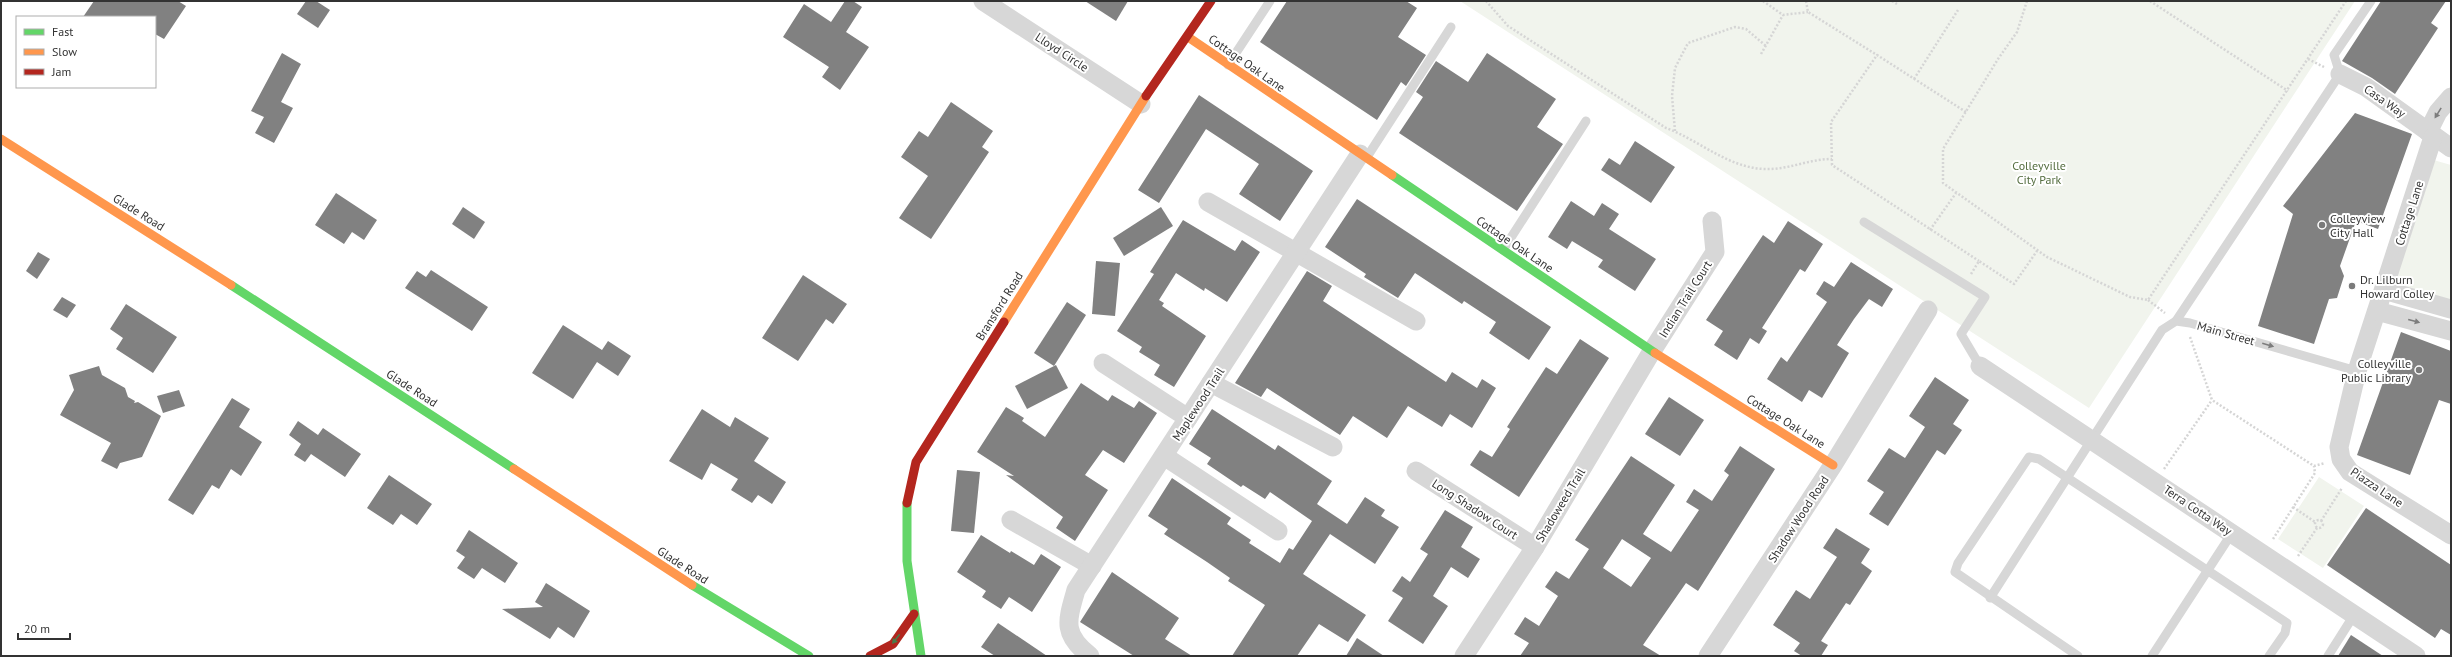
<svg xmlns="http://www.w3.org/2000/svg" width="2452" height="657" font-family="'PT Sans',sans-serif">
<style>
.green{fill:#f1f4ed}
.building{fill:#818181;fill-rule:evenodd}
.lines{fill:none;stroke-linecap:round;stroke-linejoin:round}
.path{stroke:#d5d5d5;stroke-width:2.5;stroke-dasharray:2 2;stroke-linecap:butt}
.lane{stroke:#d7d7d7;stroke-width:9}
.street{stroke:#d7d7d7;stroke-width:19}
.fast{stroke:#63d668;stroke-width:9}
.slow{stroke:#ff974d;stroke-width:9}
.jam{stroke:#b3261e;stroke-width:9}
.oneway{fill:#7d7d7d}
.oneway2{fill:#497c4b}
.poi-dot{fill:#7a7a7a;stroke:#fff;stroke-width:1.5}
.labels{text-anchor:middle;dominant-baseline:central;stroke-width:4;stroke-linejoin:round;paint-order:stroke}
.street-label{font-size:12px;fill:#333;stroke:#fff}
.park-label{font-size:12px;fill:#556e40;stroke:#fff}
.poi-label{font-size:12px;fill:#333;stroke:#fff;text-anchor:start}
</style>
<rect width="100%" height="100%" fill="#fff"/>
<g class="green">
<polygon points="1460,1 2355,1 2089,408"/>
<polygon points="2423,157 2451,165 2451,300 2386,281"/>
<polygon points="2319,477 2364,506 2323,568 2278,539"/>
</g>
<g class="building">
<polygon points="94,1 178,1 186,6 164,39 155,34 155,17 83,17"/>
<polygon points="306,1 316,1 330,10 318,28 297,14"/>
<polygon points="845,1 853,1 862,7 846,32 869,47 840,90 822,77 829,67 783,37 804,4 831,22"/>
<polygon points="1085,1 1128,1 1116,21"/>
<polygon points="1287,1 1406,1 1417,8 1398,37 1426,55 1406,86 1401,82 1377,120 1260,42"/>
<polygon points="2381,1 2446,1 2431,23 2438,28 2395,94 2372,78 2342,61"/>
<polygon points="282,53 301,64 281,102 293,108 274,143 255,133 264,117 251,111"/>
<polygon points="1487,53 1556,99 1537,127 1563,144 1517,211 1399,133 1423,97 1416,92 1436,61 1468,82"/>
<polygon points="1199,95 1313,171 1280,221 1239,194 1259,164 1206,129 1159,203 1138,190"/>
<polygon points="951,102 993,131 982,147 989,152 931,239 899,218 928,176 901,157 919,131 928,137"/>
<polygon points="2355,113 2412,134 2378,229 2356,221 2340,266 2344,276 2337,298 2329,299 2314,344 2258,326 2293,214 2283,206"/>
<polygon points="1635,141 1675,167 1651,203 1601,170 1609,158 1620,165"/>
<polygon points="336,193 377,220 364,240 352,232 344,244 315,225"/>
<polygon points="1357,199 1551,327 1529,360 1489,333 1496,322 1464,301 1462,304 1415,273 1398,298 1364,277 1366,274 1325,247"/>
<polygon points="1571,201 1594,216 1602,203 1619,214 1609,229 1656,259 1635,291 1598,267 1603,260 1572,241 1567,249 1548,237"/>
<polygon points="463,207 485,222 474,239 452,224"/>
<polygon points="1161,207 1173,226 1124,256 1113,238"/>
<polygon points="1183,220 1235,251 1242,240 1260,252 1227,302 1205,288 1204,291 1176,273 1159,300 1164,303 1162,306 1206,336 1174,387 1154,375 1160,365 1139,352 1142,347 1117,331 1154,274 1150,272"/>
<polygon points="1788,221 1823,244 1805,272 1800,269 1762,328 1767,331 1759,344 1750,338 1737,360 1714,345 1723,331 1706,320 1763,235 1774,243"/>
<polygon points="38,252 50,259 37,279 26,271"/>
<polygon points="1096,261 1120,263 1115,316 1092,314"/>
<polygon points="1851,262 1893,289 1882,307 1869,299 1854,319 1837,345 1849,353 1822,398 1809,390 1802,402 1767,379 1781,357 1787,362 1827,302 1816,294 1824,281 1834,287"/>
<polygon points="431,270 488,307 472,331 405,288 417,271 426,277"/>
<polygon points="1307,271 1332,286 1323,301 1446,382 1452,372 1477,388 1482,379 1496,388 1472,428 1450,414 1442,427 1408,406 1387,438 1353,416 1340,435 1267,388 1261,397 1235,383"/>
<polygon points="803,275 847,304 833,324 826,319 798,361 762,338"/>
<polygon points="62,297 76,305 67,318 53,310"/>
<polygon points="1067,302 1086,315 1054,366 1034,353"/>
<polygon points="126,304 177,337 153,373 116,349 123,338 110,329"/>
<polygon points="563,325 602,350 608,341 631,356 618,376 597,362 573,399 532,373"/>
<polygon points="2401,332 2451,351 2451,404 2439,400 2410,475 2357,455"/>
<polygon points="1580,339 1609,358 1519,497 1470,465 1480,450 1492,457 1510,429 1507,427 1546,367 1557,374"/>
<polygon points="1056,365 1068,388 1027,409 1015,386"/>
<polygon points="99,366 102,375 125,388 128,397 135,401 134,403 138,402 161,416 142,457 120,463 117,469 101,461 111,443 60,415 74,390 69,375"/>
<polygon points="1935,377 1969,400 1953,424 1962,430 1945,455 1937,450 1888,526 1869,514 1884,492 1867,481 1889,448 1905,458 1925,427 1909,416"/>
<polygon points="1081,383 1108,401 1112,395 1134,408 1139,401 1157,413 1124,463 1103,450 1085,475 1108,490 1075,541 1056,528 1063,517 1006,475 1014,476 977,452 1006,407 1024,418 1022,421 1045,437"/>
<polygon points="179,390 185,406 163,413 157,396"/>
<polygon points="1669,397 1704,420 1680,456 1645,434"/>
<polygon points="232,398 250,409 239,427 262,442 241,476 231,469 219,489 212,485 193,515 168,500"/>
<polygon points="702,409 730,427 735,417 769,438 754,461 786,482 772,504 758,495 752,503 731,490 738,479 711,463 702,480 669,461"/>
<polygon points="1212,409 1275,450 1278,445 1332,481 1317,504 1347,524 1365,497 1385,510 1381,516 1399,527 1375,564 1330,534 1303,574 1366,615 1348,642 1319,624 1297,656 1232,656 1265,605 1228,581 1230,578 1207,562 1164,534 1168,529 1148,516 1172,478 1231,518 1227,524 1251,540 1249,543 1280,563 1289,548 1293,550 1312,521 1270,492 1265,499 1243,485 1241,487 1207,464 1211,458 1189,444"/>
<polygon points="298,421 318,435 323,428 361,454 345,477 311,454 305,462 294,455 301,444 289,435"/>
<path d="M1740 446 1775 469 1698 591 1686 583 1643 645 1661 656H1520L1529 643 1514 634 1525 617 1539 626 1558 596 1545 587 1556 571 1569 579 1589 549 1575 540 1631 456 1675 485 1643 534 1671 552 1699 510 1686 502 1694 489 1712 501 1729 475 1724 471ZM1622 539 1651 558 1631 587 1603 568Z"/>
<polygon points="957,470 980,472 974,533 951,531"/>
<polygon points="389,475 432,504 417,525 401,514 393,525 367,508"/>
<polygon points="2366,508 2451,565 2451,635 2441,629 2435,638 2327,565"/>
<polygon points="1445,510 1473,527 1461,547 1480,559 1468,578 1451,567 1433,596 1448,606 1423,644 1388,621 1403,598 1392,591 1402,576 1410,582 1428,554 1420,549"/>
<polygon points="1836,528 1870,549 1861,563 1872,571 1850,605 1846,603 1821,641 1828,645 1821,656 1802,656 1794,651 1800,643 1773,625 1796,590 1810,599 1837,557 1823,548"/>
<polygon points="469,530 518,563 505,583 482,568 474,579 457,568 465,557 456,551"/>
<polygon points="981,535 1010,553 1011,551 1034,565 1041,554 1061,567 1032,612 1009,597 1001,609 982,597 986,591 957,572"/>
<polygon points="1112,572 1179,618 1165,639 1192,656 1134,656 1080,622"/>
<polygon points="546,583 590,611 574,638 558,627 550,639 502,609 543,607 535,602"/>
<polygon points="998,623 1047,656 995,656 981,647"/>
<polygon points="2351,635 2383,656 2338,656"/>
<polygon points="1357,638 1384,656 1346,656"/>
</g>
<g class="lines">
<g class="path">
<path d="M1486 1 1508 26 1666 128C1699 140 1728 168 1765 169 1788 170 1809 159 1832 159"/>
<polyline points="1763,1 1783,15 1808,12"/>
<polyline points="1806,1 1808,12 1877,55"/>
<polyline points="1892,1 1897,4"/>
<polyline points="2027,1 2017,32 1998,59 1943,149 1943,183 2047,257 2130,297 2148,300 2346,1"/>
<polyline points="2150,1 2288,91"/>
<polyline points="1761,54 1783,15"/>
<polyline points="2308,59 2324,67"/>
<polyline points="1914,79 1958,10"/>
<polyline points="1966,112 1877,55 1831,122 1832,165 1979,261"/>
<polyline points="1675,131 1672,96 1675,68 1688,43 1735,27 1746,29 1766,46"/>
<polyline points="1930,230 1956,193"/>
<polyline points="1971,274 1979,261 2014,284 2037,251"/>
<polyline points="2148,300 2165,313"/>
<polyline points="2190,337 2212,400 2314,466 2325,463"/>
<polyline points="2164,469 2212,400"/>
<polyline points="2293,507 2315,522"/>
<circle cx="2319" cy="524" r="4"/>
<polyline points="2321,521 2342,488"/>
<polyline points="2273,539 2315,473 2314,466"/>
<polyline points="2298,556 2317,528"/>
</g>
<g class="lane">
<polyline points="1228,65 1270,1"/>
<polyline points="1367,157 1451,27"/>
<polyline points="1864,222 1985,297 1961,334 1980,366"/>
<polyline points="1503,250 1586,121"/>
<polyline points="2176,321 2340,74 2334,55 2371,1"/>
<polyline points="1990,598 2162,330 2176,321 2190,323 2357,371"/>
<polyline points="2078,656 1955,572 1958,563 2029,457 2039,459 2287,623 2285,633 2269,656"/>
<polyline points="2152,656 2232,533"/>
<polyline points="2328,656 2354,615"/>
</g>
<g class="street">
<polyline points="983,1 1141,104"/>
<polyline points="2340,74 2366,87 2451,148"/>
<polyline points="2428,132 2438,112 2451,97"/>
<polyline points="2433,137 2357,371 2339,447 2341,459 2350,472 2451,535"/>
<polyline points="1208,202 1416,321"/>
<polyline points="2384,290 2451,309"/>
<polyline points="2377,311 2451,331"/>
<polyline points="1103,363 1188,418"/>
<polyline points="1980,366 2416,656"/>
<polyline points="1211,383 1333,447"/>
<polyline points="1164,456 1278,531"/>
<polyline points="1416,471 1535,547"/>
<polyline points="1011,520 1092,566"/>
<path d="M1090 656C1062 634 1067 621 1076 590L1360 154"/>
<polyline points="1464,656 1535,547 1652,351 1715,252 1712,221"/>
<polyline points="1708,656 1833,465 1928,310"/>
</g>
<g class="fast">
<polyline points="1392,175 1655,353"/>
<polyline points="231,285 514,469"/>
<polyline points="907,503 907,561 921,656"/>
<polyline points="692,585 809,656"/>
</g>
<g class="slow">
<polyline points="1188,37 1392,175"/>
<polyline points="1,139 231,285"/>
<polyline points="1004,322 1146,96"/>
<polyline points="1655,353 1833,465"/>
<polyline points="514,469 692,585"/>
</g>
<g class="jam">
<polyline points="1146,96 1211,1"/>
<polyline points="907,503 916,462 1004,322"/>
<polyline points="870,656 893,644 914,614"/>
</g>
</g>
<defs><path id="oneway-solid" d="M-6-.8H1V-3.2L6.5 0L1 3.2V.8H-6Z"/></defs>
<g class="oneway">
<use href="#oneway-solid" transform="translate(2438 113) rotate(122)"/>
<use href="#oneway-solid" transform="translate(2414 321) rotate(15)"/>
<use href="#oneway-solid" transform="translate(2268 345) rotate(16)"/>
</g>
<use class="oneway2" href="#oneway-solid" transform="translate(896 639) rotate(128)"/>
<g class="poi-dot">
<circle cx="2322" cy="225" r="4"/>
<circle cx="2352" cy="286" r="4"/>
<circle cx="2419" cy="370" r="4"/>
</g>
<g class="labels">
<g class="street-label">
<text transform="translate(1062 52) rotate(33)">Lloyd Circle</text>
<text transform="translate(1247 63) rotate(35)">Cottage Oak Lane</text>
<text transform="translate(2385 101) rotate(35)">Casa Way</text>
<text transform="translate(139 212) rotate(32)">Glade Road</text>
<text transform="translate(2409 213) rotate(-72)">Cottage Lane</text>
<text transform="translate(1515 244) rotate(34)">Cottage Oak Lane</text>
<text transform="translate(1685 299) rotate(-58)">Indian Trail Court</text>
<text transform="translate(999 306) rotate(-58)">Bransford Road</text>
<text transform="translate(2226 333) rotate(16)">Main Street</text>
<text transform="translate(412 388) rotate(33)">Glade Road</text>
<text transform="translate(1198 404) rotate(-57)">Maplewood Trail</text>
<text transform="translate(1786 421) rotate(32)">Cottage Oak Lane</text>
<text transform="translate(2377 487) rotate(34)">Piazza Lane</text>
<text transform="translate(1560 505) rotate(-59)">Shadoweed Trail</text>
<text transform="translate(1475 509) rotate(33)">Long Shadow Court</text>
<text transform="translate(2198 510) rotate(34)">Terra Cotta Way</text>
<text transform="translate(1798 519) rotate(-57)">Shadow Wood Road</text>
<text transform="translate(683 565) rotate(33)">Glade Road</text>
</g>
<g class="park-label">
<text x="2039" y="165">Colleyville<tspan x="2039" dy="14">City Park</tspan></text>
</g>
<g class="poi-label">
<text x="2330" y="218">Colleyview<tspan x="2330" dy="14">City Hall</tspan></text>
<text x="2360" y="279">Dr. Lilburn<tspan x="2360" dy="14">Howard Colley</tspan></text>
<text x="2411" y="363" text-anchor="end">Colleyville<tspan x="2411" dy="14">Public Library</tspan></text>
</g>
</g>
<rect width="2452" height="657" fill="none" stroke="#333333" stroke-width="4"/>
<rect x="16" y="16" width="140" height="72" fill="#ffffff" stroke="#adadad"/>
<rect x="24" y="29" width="20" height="6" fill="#63d668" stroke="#adadad"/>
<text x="52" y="36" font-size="12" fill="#333333">Fast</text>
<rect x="24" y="49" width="20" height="6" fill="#ff974d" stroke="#adadad"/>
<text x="52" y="56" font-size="12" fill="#333333">Slow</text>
<rect x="24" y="69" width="20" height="6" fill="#b3261e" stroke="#adadad"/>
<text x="52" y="76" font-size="12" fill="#333333">Jam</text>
<path d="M18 633v6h52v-6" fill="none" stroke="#333333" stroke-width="2"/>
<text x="24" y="633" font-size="12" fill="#333333" stroke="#ffffff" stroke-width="3" paint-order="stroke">20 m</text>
</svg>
